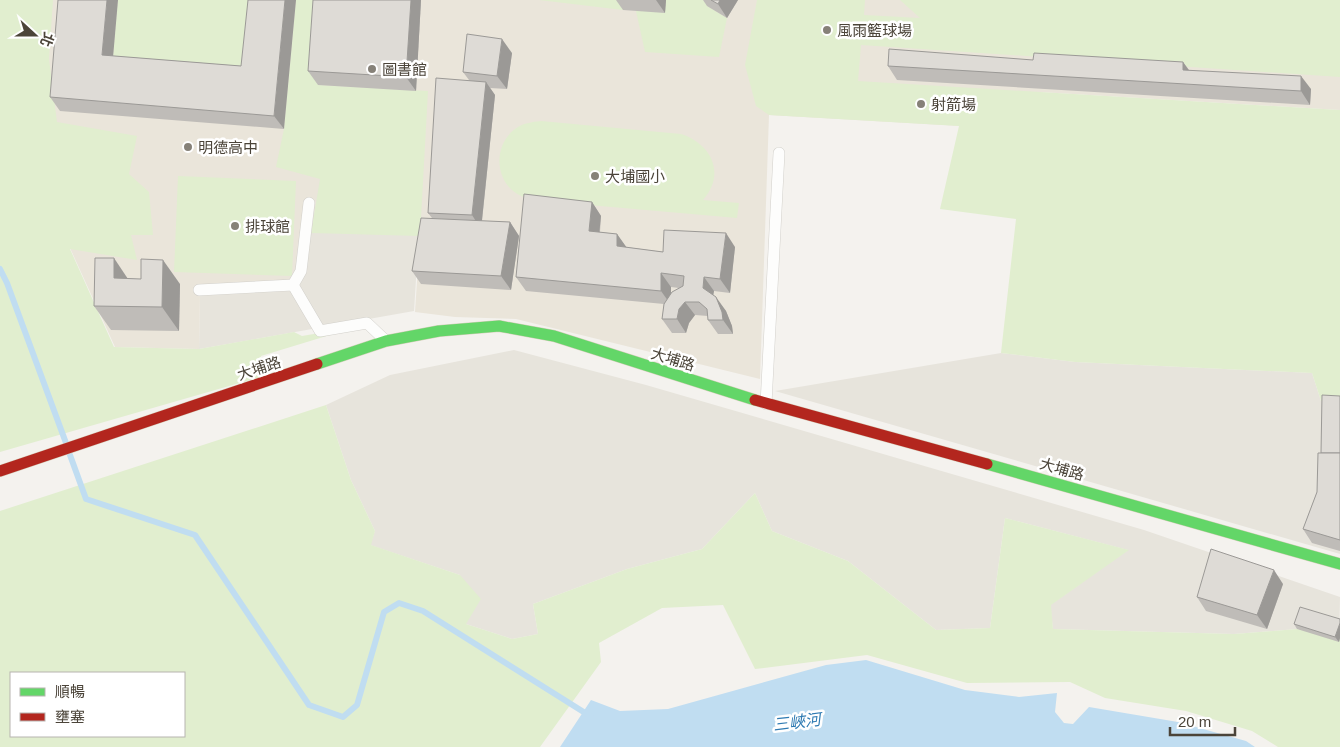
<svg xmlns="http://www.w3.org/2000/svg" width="1340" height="747" font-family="Arial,'Noto Sans TC',sans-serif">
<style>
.residential{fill:#e7e4dc}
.education{fill:#eae5da}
.green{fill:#e1eecf;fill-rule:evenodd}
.water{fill:#c0ddf1}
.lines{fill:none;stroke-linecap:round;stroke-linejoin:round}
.stream{stroke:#c0ddf1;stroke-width:6}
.lane-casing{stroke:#d2d0cb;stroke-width:12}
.fast-casing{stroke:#d6cebb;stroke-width:12}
.jam-casing{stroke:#d6cebb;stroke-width:12}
.lane{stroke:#fdfdfc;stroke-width:11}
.fast{stroke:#63d668;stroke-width:11}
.jam{stroke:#b3261e;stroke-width:11}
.wall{fill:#bfbcb8;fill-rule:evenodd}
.shaded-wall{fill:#9b9996}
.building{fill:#dedbd6;stroke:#9b9996}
.poi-dot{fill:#868178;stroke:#fff;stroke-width:2}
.labels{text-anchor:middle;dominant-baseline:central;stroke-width:5;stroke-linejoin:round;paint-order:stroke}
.poi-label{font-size:15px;fill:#4b4439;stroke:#fff;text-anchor:start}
.street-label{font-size:15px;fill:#4b4439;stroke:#fff}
.water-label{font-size:16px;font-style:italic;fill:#2e7ab2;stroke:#fff}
</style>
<rect width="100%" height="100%" fill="#f4f2ee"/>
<g class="residential">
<polygon points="335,86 428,91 414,311 199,349 200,296 293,291"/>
<polygon points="514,350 646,385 1144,530 1340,597 1339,642 1297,629 1234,634 1053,629 1050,605 1128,550 1005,518 990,628 936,630 848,561 772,531 755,493 702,549 627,569 533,604 538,634 512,639 466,624 460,575 370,545 375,531 351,480 326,405 390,375"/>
<polygon points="1001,353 1075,362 1312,373 1321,401 1340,402 1340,554 775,391"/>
</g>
<polygon class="education" points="22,0 1340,0 1340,110 1040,92 1030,130 769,115 760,379 516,319 455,317 415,312 420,236 335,86 305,271 293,291 200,296 199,349 115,347 70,248"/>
<g class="green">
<polygon points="0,0 53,0 49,59 57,122 137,136 129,174 149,192 153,235 131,235 137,260 70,249 114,347 199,349 294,332 302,336 343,329 343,331 261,356 264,376 0,452"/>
<polygon points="118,0 259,0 251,80 112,69"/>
<polygon points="296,0 323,0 318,85 428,91 420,236 311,233 320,179 276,167 284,129"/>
<polygon points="539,0 624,0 623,10"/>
<polygon points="666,0 710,0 707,6 727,18 719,57 645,52 636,11"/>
<polygon points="757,0 865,0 864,15 920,18 900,0 1340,0 1340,77 861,45 858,81 1340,110 1340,402 1321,401 1312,373 1075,362 1001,353 1016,219 940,209 959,126 769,115 756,106 745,65"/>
<path d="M541 121 681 134C712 144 726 174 703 200L739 203 737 218 532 200C523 197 515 194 509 187 494 170 497 142 515 129 523 123 532 122 541 121Z"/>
<polygon points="178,176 296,181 292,276 174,272"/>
<path d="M326 405 351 480 375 531 371 545 460 575 481 599 466 624 512 639 538 634 533 604 627 569 702 549 755 493 772 531 848 561 936 630 990 628 1005 518 1129 550 1051 605 1053 629 1234 634 1297 629 1340 638V747H1278L1252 731 1186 711 1105 698 1070 682 967 683 867 655 755 669 723 605 662 608 599 643 601 662 540 747H0V511ZM11 673H184V736H11Z"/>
</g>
<polygon class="water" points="866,660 965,690 1019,697 1057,693 1055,712 1064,723 1073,724 1089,707 1178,722 1246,741 1255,747 560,747 591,700 620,711 668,709 826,665"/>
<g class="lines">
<g class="stream">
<polyline points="0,269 7,283 66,443"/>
<polyline points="70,455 86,499 195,535 309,705 343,717 357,705 384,612 399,603 423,611 590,716"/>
</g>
<g class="lane-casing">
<g id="lane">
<polyline points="293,285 301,271 309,203"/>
<polyline points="199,290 293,285 320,331 367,323 385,340"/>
<polyline points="766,404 779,153"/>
</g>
</g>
<g class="fast-casing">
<g id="fast">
<polyline points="317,364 386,341 439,331 499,326 554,336 755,400"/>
<polyline points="987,464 1340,564"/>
</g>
</g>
<g class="jam-casing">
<g id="jam">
<polyline points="755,400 987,464"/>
<polyline points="0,471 317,364"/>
</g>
</g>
<use href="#lane" class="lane"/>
<use href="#fast" class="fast"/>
<use href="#jam" class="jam"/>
</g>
<g class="wall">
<polygon points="421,0 416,91 318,85 308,71"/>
<polygon points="616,0 666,0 665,13 623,10"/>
<polygon points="703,0 738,0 727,18 707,6"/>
<polygon points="512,53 507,89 490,88 495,95 482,221 510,222 519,236 511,290 421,284 412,271 432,218 428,213 469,80 463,72"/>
<polygon points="113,56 241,66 284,129 60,111 50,97"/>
<polygon points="1033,60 1183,62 1189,70 1311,89 1310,105 897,80 888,66"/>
<path d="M592 202 601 216 600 232 617 234 626 247 663 252 735 247 730 293 714 291 713 295 726 311 732 326 733 334H718L708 320V316L695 315 689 323 686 333H672L662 319 664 304 526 291 516 277ZM671 287 679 288 671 294Z"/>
<polygon points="128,278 180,284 179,331 111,330 94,306"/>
<polygon points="1340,396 1340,551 1312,543 1303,529 1317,492 1321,453"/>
<polygon points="1283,584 1267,629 1206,611 1197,597"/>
<polygon points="1340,619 1340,638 1339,642 1297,629 1294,624"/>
</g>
<g class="shaded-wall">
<polygon points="107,0 118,0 112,69 102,55"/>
<polygon points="285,0 296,0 284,129 274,116"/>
<polygon points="411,0 421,0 416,91 406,77"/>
<polygon points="656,0 666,0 665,13"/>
<polygon points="720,0 738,0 727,18 718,4"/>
<polygon points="502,39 512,53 507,89 497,76"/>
<polygon points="1183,62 1193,76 1183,70"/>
<polygon points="1301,76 1311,89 1310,105 1301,91"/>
<polygon points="486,82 495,95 481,229 472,215"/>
<polygon points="592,202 601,216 598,245 589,231"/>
<polygon points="510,222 519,236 511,290 501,276"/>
<polygon points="726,233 735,247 730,293 720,279"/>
<polygon points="617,234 627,248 617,246"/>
<polygon points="114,258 130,282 114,278"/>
<polygon points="163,260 180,284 179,331 162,307"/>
<polygon points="661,273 671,287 671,305 661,291"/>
<polygon points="704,277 714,291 712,302 703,288"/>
<polygon points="716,297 726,311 732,326 733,334 723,320"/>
<polygon points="685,302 695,315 689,323 686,333 677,319 679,309"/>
<polygon points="1274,570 1283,584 1267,629 1257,615"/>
<polygon points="1340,623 1340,638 1339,642 1335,637"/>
</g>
<g class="building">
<polygon points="58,0 107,0 102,55 241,66 248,0 285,0 274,116 50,97"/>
<polygon points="313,0 411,0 406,77 308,71"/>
<polygon points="711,0 720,0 718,4"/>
<polygon points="467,34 502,39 497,76 463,72"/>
<polygon points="889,49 1033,60 1034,53 1183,62 1183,70 1301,76 1301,91 888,66"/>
<polygon points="436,78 486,82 472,215 428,213"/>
<polygon points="524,194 592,202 589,231 617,234 617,246 663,252 664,230 726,233 720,279 704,277 703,288 716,297 722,312 723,320 708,320 707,309 699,302 685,302 679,309 677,319 662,319 664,304 672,292 683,286 684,276 661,273 661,291 516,277"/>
<polygon points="421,218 510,222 501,276 412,271"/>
<polygon points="95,258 114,258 114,278 141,279 141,259 163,260 162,307 94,306"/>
<polygon points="1322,395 1340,396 1340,453 1321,453"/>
<polygon points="1318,453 1340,453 1340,540 1303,529 1317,492"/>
<polygon points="1211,549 1274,570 1257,615 1197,597"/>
<polygon points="1300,607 1340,619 1340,623 1335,637 1294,624"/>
</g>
<g class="poi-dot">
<circle cx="827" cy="30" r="5"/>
<circle cx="372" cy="69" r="5"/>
<circle cx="921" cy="104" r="5"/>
<circle cx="188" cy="147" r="5"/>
<circle cx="595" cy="176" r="5"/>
<circle cx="235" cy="226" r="5"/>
</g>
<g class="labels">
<g class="poi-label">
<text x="837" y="30">風雨籃球場</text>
<text x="382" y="69">圖書館</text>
<text x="931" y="104">射箭場</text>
<text x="198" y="147">明德高中</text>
<text x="605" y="176">大埔國小</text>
<text x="245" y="226">排球館</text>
</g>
<g class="street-label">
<text transform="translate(673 359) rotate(17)">大埔路</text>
<text transform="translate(259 368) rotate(-18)">大埔路</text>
<text transform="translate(1062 469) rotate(16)">大埔路</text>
</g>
<g class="water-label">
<text transform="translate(797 722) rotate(-7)">三峽河</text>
</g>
</g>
<rect x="10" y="672" width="175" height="65" fill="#ffffff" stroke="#b7b4b0"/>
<rect x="20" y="688" width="25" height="8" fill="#63d668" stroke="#b7b4b0"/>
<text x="55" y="697" font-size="15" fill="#4b4439">順暢</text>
<rect x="20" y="713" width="25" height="8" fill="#b3261e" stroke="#b7b4b0"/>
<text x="55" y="722" font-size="15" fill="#4b4439">壅塞</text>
<g transform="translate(35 35) rotate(111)" stroke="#ffffff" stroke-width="4" paint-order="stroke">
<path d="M0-4L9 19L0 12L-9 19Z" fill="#4b4439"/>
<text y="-8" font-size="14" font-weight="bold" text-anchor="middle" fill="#4b4439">北</text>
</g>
<path d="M1170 727v8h65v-8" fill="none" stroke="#4b4439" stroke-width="2.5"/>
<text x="1178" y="727" font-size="15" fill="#4b4439" stroke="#ffffff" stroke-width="4" paint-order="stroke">20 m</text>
</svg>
